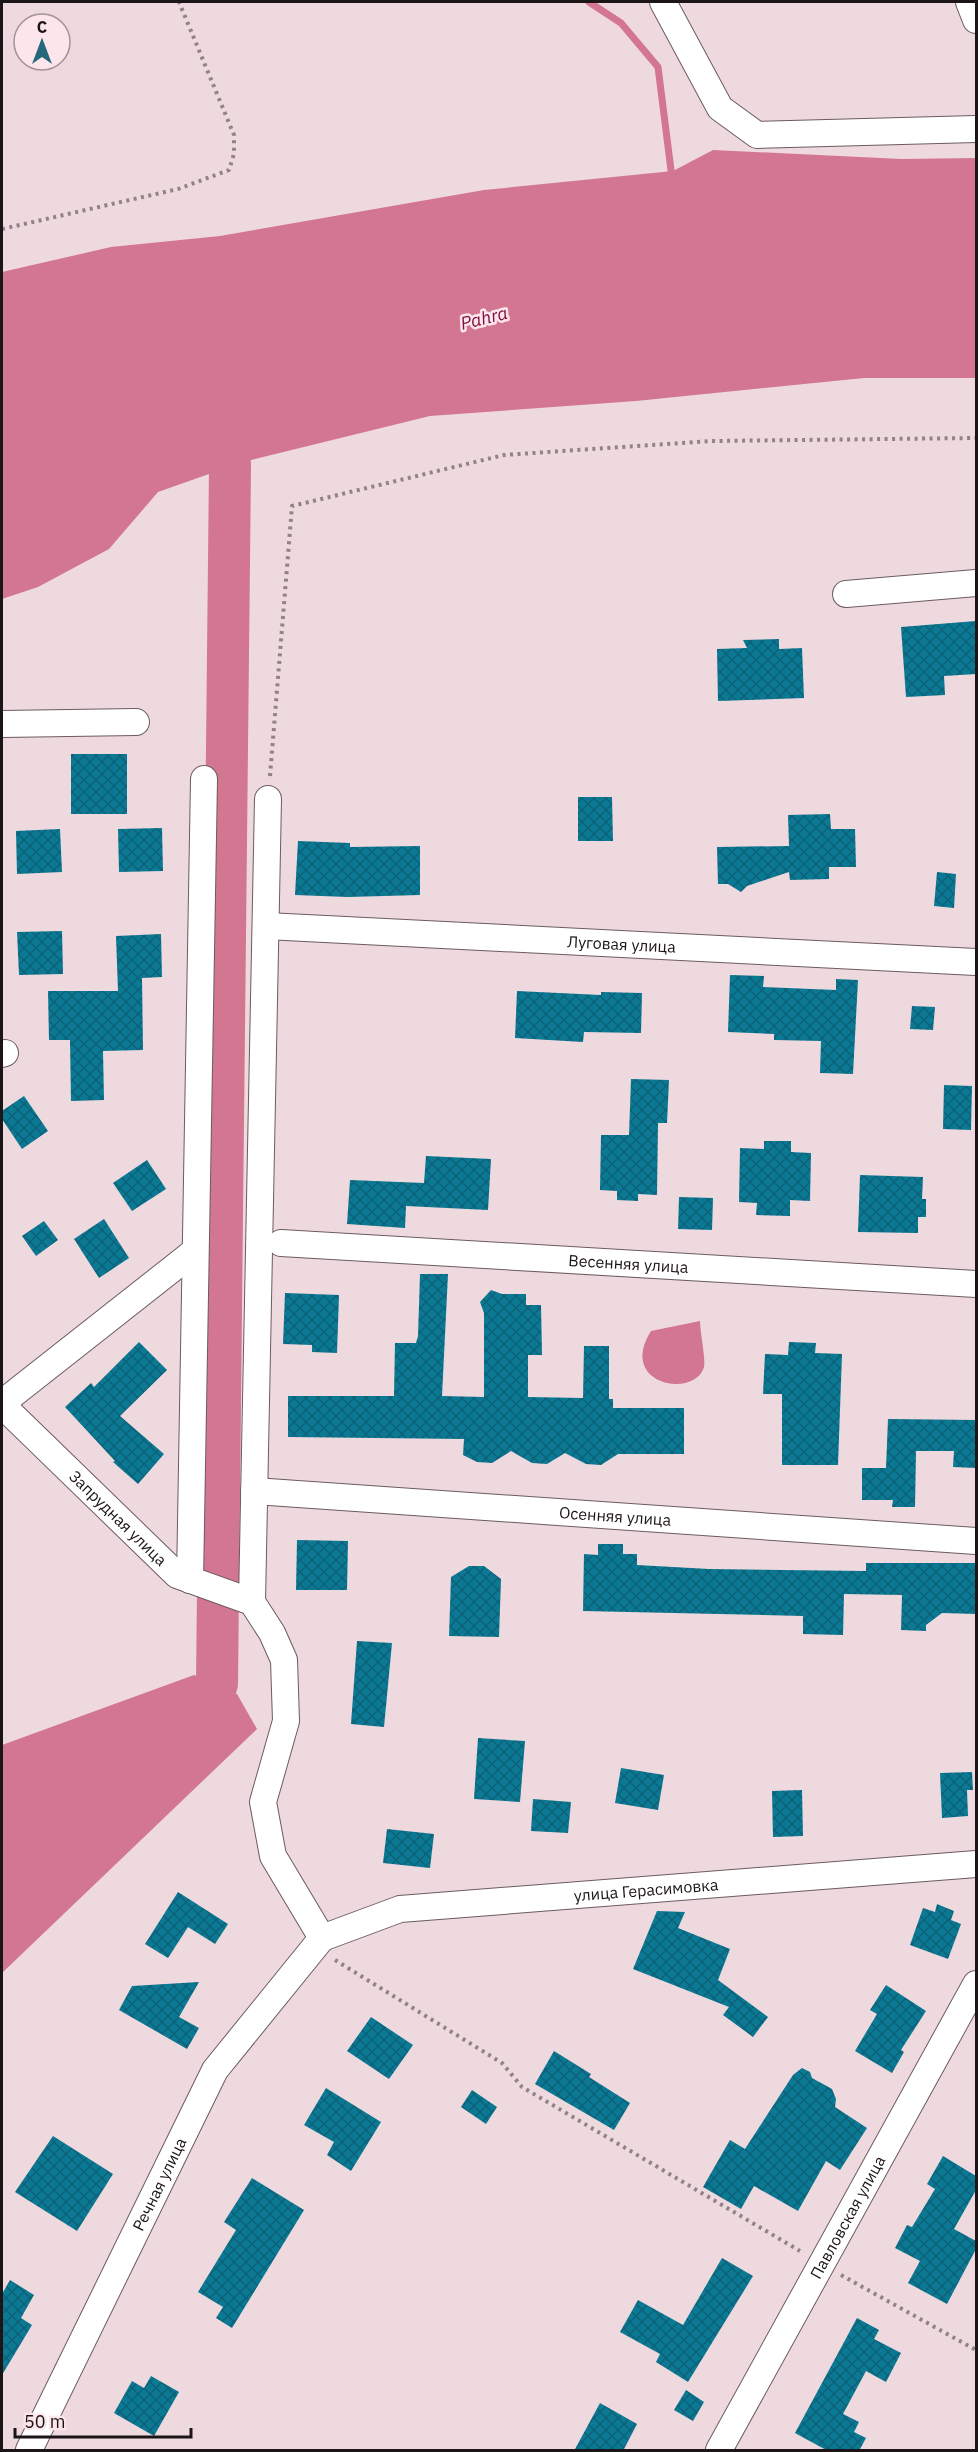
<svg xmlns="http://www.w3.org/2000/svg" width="978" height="2452" font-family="'IBM Plex Sans',sans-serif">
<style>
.water{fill:#d37692}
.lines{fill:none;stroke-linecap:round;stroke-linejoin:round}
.stream{stroke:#d37692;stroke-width:7}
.river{stroke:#d37692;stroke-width:42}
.building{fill:url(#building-cross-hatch)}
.minor-casing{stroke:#6c5b5f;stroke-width:28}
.path{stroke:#918286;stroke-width:4;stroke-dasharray:3 4.5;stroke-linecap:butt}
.minor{stroke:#fff;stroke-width:26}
.labels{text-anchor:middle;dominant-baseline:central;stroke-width:5;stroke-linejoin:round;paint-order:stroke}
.street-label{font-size:16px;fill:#1c1517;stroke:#fce6eb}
.water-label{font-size:18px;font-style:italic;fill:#7f0d40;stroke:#fce6eb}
</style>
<defs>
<pattern id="building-cross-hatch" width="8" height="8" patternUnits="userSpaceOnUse" patternTransform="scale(1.5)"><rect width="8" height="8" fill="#0c7994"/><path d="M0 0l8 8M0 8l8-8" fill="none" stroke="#0b6278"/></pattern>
</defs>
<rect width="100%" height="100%" fill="#eed9de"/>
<g class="water">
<polygon points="713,150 901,159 976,158 976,378 864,378 636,401 430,416 243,462 158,492 109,549 38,587 2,599 2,272 111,247 220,236 484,190 673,171"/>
<path d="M700 1321C700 1331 706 1361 704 1367 695 1399 617 1385 651 1331Z"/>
<polygon points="194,1675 237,1694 257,1729 2,1973 2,1745"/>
</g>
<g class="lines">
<polyline class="stream" points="589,2 621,23 658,67 672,178"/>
<polyline class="river" points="217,1684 230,467 228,411"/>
</g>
<g class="building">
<polygon points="976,621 976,674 944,676 945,695 906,697 901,627"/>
<polygon points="779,639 779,649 802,648 804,698 718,701 717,649 747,648 743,640"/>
<rect x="71" y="754" width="56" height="60"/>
<polygon points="578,797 612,797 613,841 578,841"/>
<polygon points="830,814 831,829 855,829 856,867 829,867 829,879 790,880 789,872 747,886 741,892 728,884 718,884 717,847 789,846 788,815"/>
<polygon points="162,828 163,871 119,872 118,829"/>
<polygon points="60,829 62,872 17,874 16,831"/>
<polygon points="298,841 350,843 350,847 420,846 420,895 348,897 295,895"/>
<polygon points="937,872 956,874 954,908 934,906"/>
<polygon points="62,931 63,974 19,975 17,932"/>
<polygon points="161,934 162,977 142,978 143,1050 103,1051 104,1100 71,1101 70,1040 49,1040 48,991 118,991 116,936"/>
<polygon points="730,975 764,976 763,987 836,990 836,979 858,980 853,1074 820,1073 821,1041 774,1040 774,1034 728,1032"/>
<polygon points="517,991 601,995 601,992 642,993 641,1033 584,1032 583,1042 515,1038"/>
<polygon points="912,1006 935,1007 933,1030 910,1029"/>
<polygon points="631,1079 669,1080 667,1123 658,1123 657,1195 638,1194 638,1201 617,1200 617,1191 600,1190 601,1135 629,1135"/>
<polygon points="944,1085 972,1086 971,1130 943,1129"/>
<polygon points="24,1096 48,1131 22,1149 2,1119 2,1111"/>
<polygon points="764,1141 791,1141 791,1152 811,1153 810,1201 790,1200 790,1216 756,1215 757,1203 739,1202 740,1148 764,1149"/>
<polygon points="426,1156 491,1159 488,1210 406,1206 405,1228 347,1224 350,1180 424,1183"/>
<polygon points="147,1160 166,1189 132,1211 113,1183"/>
<polygon points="860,1175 923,1177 922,1199 926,1199 926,1217 918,1217 918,1233 858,1232"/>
<polygon points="679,1197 713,1198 712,1230 678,1229"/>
<polygon points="104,1219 129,1258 99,1278 74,1239"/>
<polygon points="44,1221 58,1240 36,1256 22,1236"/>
<polygon points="420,1274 448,1274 442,1396 484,1397 484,1313 480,1302 491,1290 502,1294 526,1294 526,1305 541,1305 542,1355 528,1355 528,1397 583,1398 584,1346 609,1346 609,1399 613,1399 613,1408 684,1408 684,1454 618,1454 601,1465 586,1464 565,1453 547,1464 532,1463 511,1451 492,1463 477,1462 463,1455 464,1439 288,1437 288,1396 394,1396 395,1343 416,1343 418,1336"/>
<polygon points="285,1293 339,1295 337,1353 312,1352 312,1345 283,1344"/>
<polygon points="139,1342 167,1370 120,1416 164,1454 138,1484 113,1462 115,1461 65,1407 91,1383 94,1387"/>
<polygon points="789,1342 816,1343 815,1353 842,1354 838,1465 782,1465 782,1394 763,1394 765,1354 788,1355"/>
<polygon points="888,1419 976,1420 976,1468 953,1467 954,1451 916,1451 915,1507 892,1507 893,1500 862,1500 862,1468 886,1468"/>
<polygon points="297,1540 348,1541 347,1590 296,1590"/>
<polygon points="598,1544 623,1544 623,1554 637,1554 637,1565 709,1569 866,1571 866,1563 976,1563 976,1614 942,1613 926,1625 926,1631 901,1630 902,1595 844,1594 843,1635 803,1634 803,1616 583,1611 584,1554 598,1555"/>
<polygon points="469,1566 484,1566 501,1579 499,1637 449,1636 451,1577"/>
<polygon points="357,1641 392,1643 384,1727 351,1724"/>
<polygon points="478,1738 525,1741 520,1802 474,1799"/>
<polygon points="621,1768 664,1775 658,1810 615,1803"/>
<polygon points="972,1772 973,1790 967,1790 968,1816 942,1818 940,1773"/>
<polygon points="802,1790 803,1836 773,1837 772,1791"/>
<polygon points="533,1799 571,1802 568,1833 531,1831"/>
<polygon points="387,1829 434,1834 430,1868 383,1863"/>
<polygon points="178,1892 228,1924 215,1944 188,1927 168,1958 145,1944"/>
<polygon points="937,1904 954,1911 951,1920 961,1924 948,1959 910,1945 923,1908 935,1912"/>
<polygon points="657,1911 685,1912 678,1928 730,1949 718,1980 768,2017 753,2037 723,2015 729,2007 633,1969"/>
<polygon points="199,1982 179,2017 199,2028 187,2049 119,2010 132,1986"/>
<polygon points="886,1985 926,2011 901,2050 904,2052 892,2073 855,2051 877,2014 870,2010"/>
<polygon points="371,2017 413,2045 389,2079 347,2051"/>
<polygon points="554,2051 591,2074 589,2077 630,2103 614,2130 535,2084"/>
<polygon points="802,2068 810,2072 812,2078 832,2089 836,2099 835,2107 867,2128 840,2170 826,2161 798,2211 754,2186 741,2209 703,2187 730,2140 745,2149 793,2075"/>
<polygon points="326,2088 381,2122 351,2171 327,2155 334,2142 304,2125"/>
<polygon points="472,2090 497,2107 486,2124 461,2107"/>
<polygon points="53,2136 113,2174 77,2231 15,2192"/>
<polygon points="943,2156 976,2176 976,2190 954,2229 976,2241 976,2249 947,2304 908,2283 920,2261 895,2248 907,2225 912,2227 935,2189 927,2184"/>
<polygon points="252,2178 304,2210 232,2328 216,2318 223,2307 198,2292 236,2230 224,2222"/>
<polygon points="722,2258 753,2276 688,2382 656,2362 660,2354 620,2332 638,2300 683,2325"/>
<polygon points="10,2280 34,2295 21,2318 32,2325 2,2375 2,2294"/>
<polygon points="857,2318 879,2330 874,2339 901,2353 886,2382 866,2371 843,2414 859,2422 854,2432 866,2438 859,2451 828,2451 795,2433"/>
<polygon points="151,2376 179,2392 154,2436 114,2413 132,2381 144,2388"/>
<polygon points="686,2390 704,2402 693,2421 674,2410"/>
<polygon points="600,2403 637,2424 623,2451 574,2451"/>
</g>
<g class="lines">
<g class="minor-casing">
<g id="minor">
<polyline points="663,2 720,108 757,135 976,129"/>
<polyline points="969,2 976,20"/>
<polyline points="846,594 976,583"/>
<polyline points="2,724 136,722"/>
<polyline points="268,799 252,1602 272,1633 284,1660 286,1721 263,1802 273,1856 322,1938"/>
<path id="s1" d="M266 926 976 962"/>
<polyline points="2,1054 5,1053"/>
<path id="s2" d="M281 1243 976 1284"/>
<polyline points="2,1403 195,1251"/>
<path id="s3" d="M2 1405 177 1575 252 1602"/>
<path id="s4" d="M254 1491 976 1541"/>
<polyline points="190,1580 204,779"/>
<path id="s5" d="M322 1938 400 1909 976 1864"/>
<path id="s6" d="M29 2450 215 2070 322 1938"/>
<path id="s7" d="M719 2450 976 1984"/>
</g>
</g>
<g class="path">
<polyline points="2,229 178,189 229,170 234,154 234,135 179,2"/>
<polyline points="270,776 292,506 504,455 712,441 976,438"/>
<polyline points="335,1960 502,2063 522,2087 800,2251"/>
<polyline points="841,2275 976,2350"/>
</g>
<use href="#minor" class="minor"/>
</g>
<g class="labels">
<g class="street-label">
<text stroke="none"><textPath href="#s1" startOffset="356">Луговая улица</textPath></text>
<text stroke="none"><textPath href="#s2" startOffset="348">Весенняя улица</textPath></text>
<text stroke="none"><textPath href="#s4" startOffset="362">Осенняя улица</textPath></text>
<text stroke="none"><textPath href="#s3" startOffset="162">Запрудная улица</textPath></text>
<text stroke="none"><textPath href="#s5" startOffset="330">улица Герасимовка</textPath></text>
<text stroke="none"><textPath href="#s6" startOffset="296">Речная улица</textPath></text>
<text stroke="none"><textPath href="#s7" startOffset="266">Павловская улица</textPath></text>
</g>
<g class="water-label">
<text transform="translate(484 318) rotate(-14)">Pahra</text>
</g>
</g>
<rect width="978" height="2452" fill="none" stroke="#1c1517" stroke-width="6"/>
<g transform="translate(42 42)"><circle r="28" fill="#fce6eb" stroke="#a29296" stroke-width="1.5"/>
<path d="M0-4.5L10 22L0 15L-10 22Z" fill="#26687b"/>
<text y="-9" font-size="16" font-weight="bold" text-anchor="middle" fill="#1c1517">С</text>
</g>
<path d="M15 2428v9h176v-9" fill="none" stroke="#1c1517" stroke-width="3"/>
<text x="24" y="2428" font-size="18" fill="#1c1517" stroke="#fce6eb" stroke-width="4.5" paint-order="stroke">50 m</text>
</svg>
